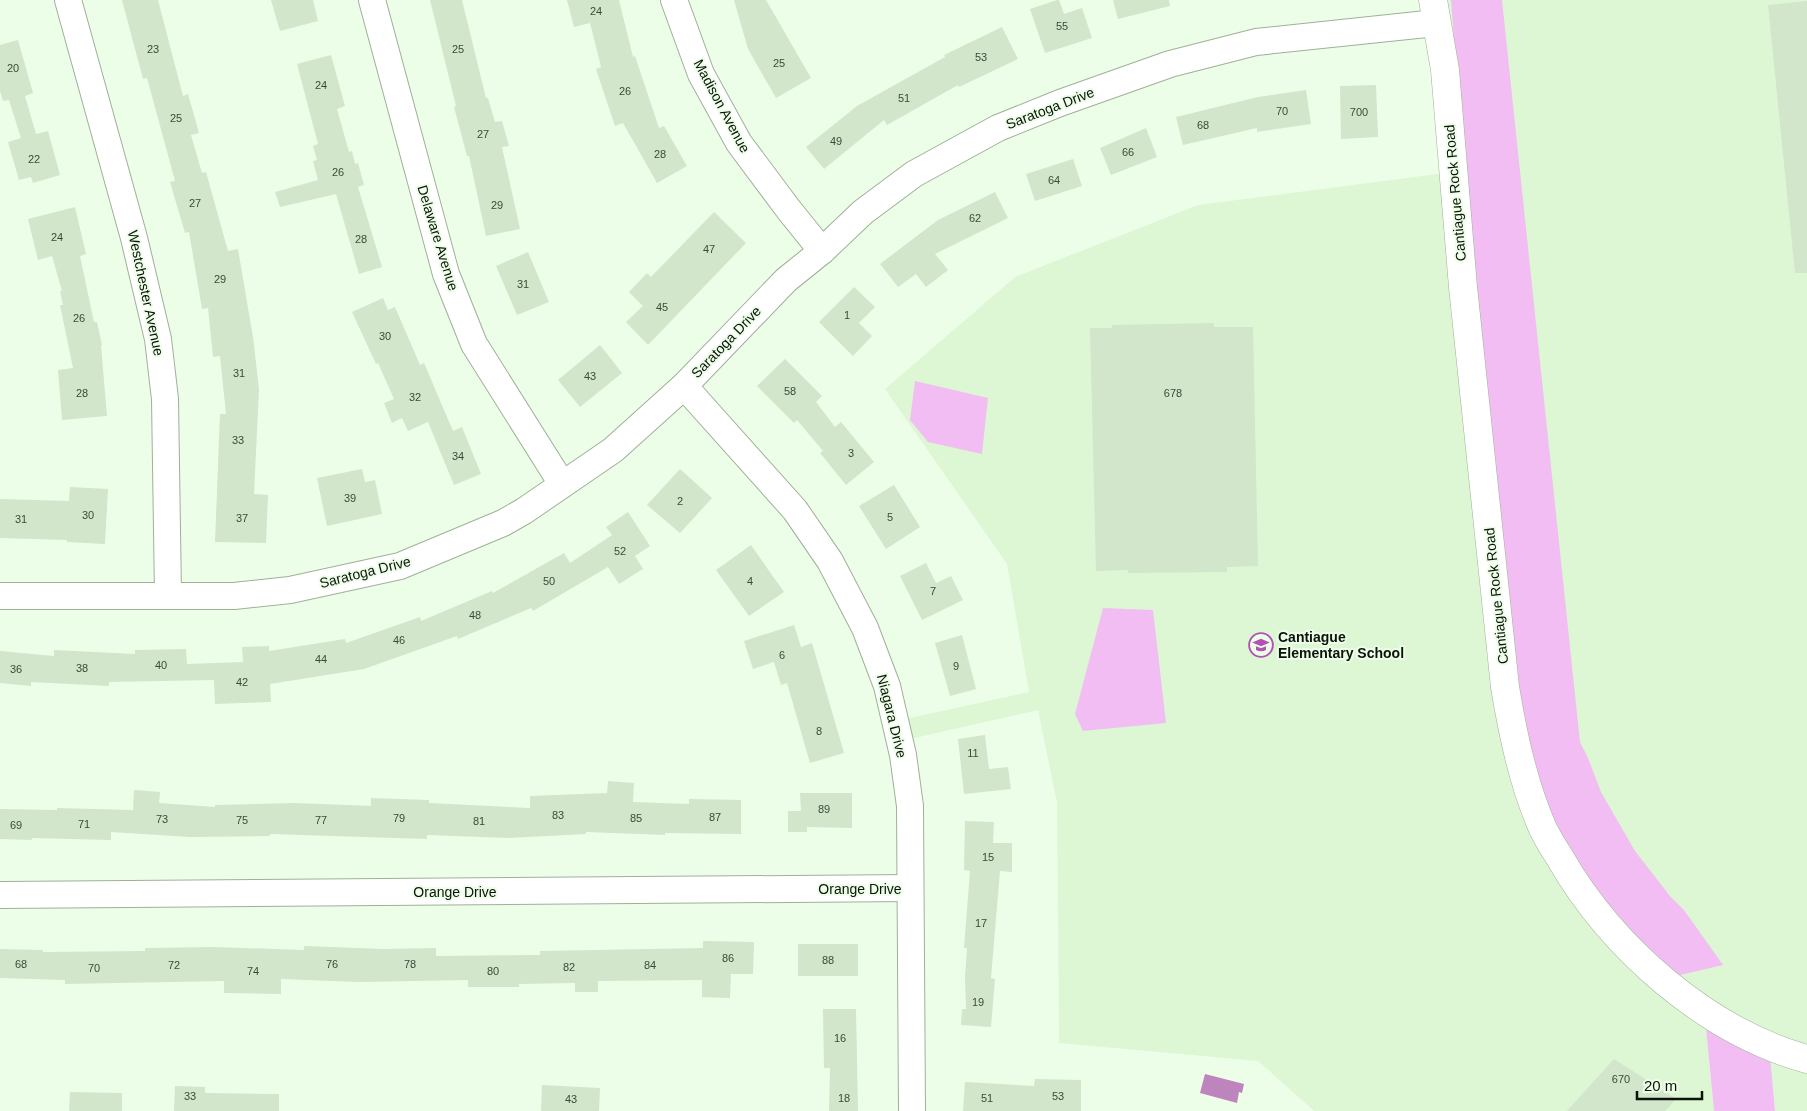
<svg xmlns="http://www.w3.org/2000/svg" width="1807" height="1111" font-family="Arial,sans-serif">
<style>
.built{fill:#ddf7d4}
.green{fill:#f2bdf2}
.water{fill:#bd84bd}
.building{fill:#d1e6ca}
.lines{fill:none;stroke-linecap:round;stroke-linejoin:round}
.minor-casing{stroke:#9eb197;stroke-width:28}
.secondary-casing{stroke:#9eb197;stroke-width:29}
.minor{stroke:#fff;stroke-width:26}
.secondary{stroke:#fff;stroke-width:28}
.labels{text-anchor:middle;dominant-baseline:central;stroke-width:4;stroke-linejoin:round;paint-order:stroke}
.number-label{font-size:11px;fill:#3d483a}
.street-label{font-size:14px;fill:#0c130a;stroke:#edfee8}
.poi-label{font-size:14px;font-weight:bold;fill:#0c130a;stroke:#edfee8;text-anchor:start}
</style>
<rect width="100%" height="100%" fill="#edfee8"/>
<polygon class="built" points="1433,0 1807,0 1807,1111 1775,1111 1770,1055 1706,1028 1714,1111 1314,1111 1258,1061 1059,1043 1057,803 1038,710 906,740 900,720 1029,692 1007,564 885,389 1015,277 1198,205 1453,172"/>
<g class="green">
<polygon points="1451,0 1502,0 1580,742 1588,758 1601,792 1635,851 1670,896 1684,910 1723,965 1663,979 1574,883 1505,687"/>
<polygon points="915,381 988,398 982,454 928,442 910,420"/>
<polygon points="1103,608 1153,610 1166,723 1083,731 1075,714"/>
<polygon points="1706,1028 1770,1055 1775,1111 1714,1111"/>
</g>
<polygon class="water" points="1205,1074 1244,1084 1242,1093 1239,1092 1237,1103 1200,1093"/>
<g class="building">
<polygon points="122,0 158,0 183,96 188,94 199,133 191,135 202,173 206,172 228,251 238,249 253,337 259,389 254,494 268,495 266,543 215,542 220,414 226,414 220,356 213,357 208,308 202,309 189,232 185,233 170,182 175,181 147,78 143,79"/>
<polygon points="271,0 313,0 318,21 280,31"/>
<polygon points="430,0 462,0 486,98 488,98 495,122 502,121 509,146 502,147 520,229 486,236 469,156 467,156 454,107 456,106"/>
<polygon points="567,0 619,0 633,57 635,56 659,128 664,126 687,166 657,183 623,123 615,126 596,69 601,67 590,23 574,27"/>
<polygon points="734,0 766,0 811,78 776,98 748,49"/>
<polygon points="1057,0 1059,0 1064,14 1082,8 1092,38 1045,53 1030,9"/>
<polygon points="1113,0 1169,0 1170,6 1118,19"/>
<polygon points="1807,1 1807,273 1795,273 1768,5"/>
<polygon points="1002,27 1018,59 959,87 958,85 887,125 884,120 824,169 806,147 857,106 945,57 944,55"/>
<polygon points="18,40 33,93 25,96 36,134 48,131 60,175 33,183 31,177 19,180 8,142 21,138 9,100 3,101 0,91 0,45"/>
<polygon points="331,55 345,106 337,109 349,152 352,151 355,164 358,163 364,185 358,187 382,267 359,274 336,194 280,207 275,192 318,180 313,161 317,160 313,146 318,144 297,64"/>
<polygon points="1376,85 1378,137 1341,139 1340,86"/>
<polygon points="1306,90 1311,124 1257,132 1257,128 1183,145 1176,117 1258,97"/>
<polygon points="1146,128 1157,157 1111,175 1100,148"/>
<polygon points="1073,159 1082,186 1035,201 1026,174"/>
<polygon points="995,192 1008,218 935,254 948,270 926,287 916,274 898,287 880,264 938,220"/>
<polygon points="75,207 86,254 80,256 94,322 97,322 102,345 101,345 107,416 62,420 58,370 73,368 60,305 63,305 60,291 62,291 52,256 38,260 28,219"/>
<polygon points="714,212 746,243 648,345 626,322 643,306 629,292 647,273 651,277"/>
<polygon points="528,252 549,302 517,315 496,266"/>
<polygon points="854,287 875,307 859,323 872,336 853,356 819,322"/>
<polygon points="383,298 388,310 395,307 420,365 424,363 453,431 462,427 481,474 454,485 428,422 408,431 402,418 392,423 384,403 394,399 378,363 376,364 352,312"/>
<polygon points="1214,323 1214,327 1253,327 1258,566 1227,567 1227,572 1128,573 1128,570 1096,571 1090,328 1112,328 1112,325"/>
<polygon points="600,345 622,373 580,407 558,380"/>
<polygon points="785,359 822,396 816,402 835,427 841,422 874,462 846,485 820,453 823,451 797,420 794,423 757,386"/>
<polygon points="362,469 365,482 375,480 382,514 327,526 317,478"/>
<polygon points="680,469 712,498 680,533 647,505"/>
<polygon points="894,485 920,527 886,549 859,506"/>
<polygon points="70,487 108,489 105,544 67,542 67,540 0,538 0,499 69,501"/>
<polygon points="628,512 650,546 635,556 643,569 619,584 608,567 533,611 531,608 458,639 457,636 364,669 270,684 271,702 215,704 214,680 109,682 109,686 31,682 31,686 0,683 0,651 54,656 54,650 135,654 135,650 186,649 187,664 243,662 242,647 269,646 269,651 345,639 346,643 420,617 421,621 492,591 493,593 564,553 570,563 612,535 606,527"/>
<polygon points="751,545 784,592 749,616 716,570"/>
<polygon points="926,563 936,583 951,576 963,600 922,620 900,576"/>
<polygon points="794,625 801,647 812,643 844,753 810,763 787,683 781,685 774,662 753,669 744,641"/>
<polygon points="962,635 976,689 950,696 935,643"/>
<polygon points="985,735 989,769 1008,767 1011,789 964,794 958,739"/>
<polygon points="608,781 634,783 633,802 689,804 689,799 741,800 741,834 665,833 665,835 586,832 586,834 508,838 427,835 427,839 270,834 270,836 190,837 111,832 111,840 32,838 32,840 0,839 0,809 57,810 57,808 133,810 134,790 160,792 159,803 215,807 215,805 295,803 371,806 371,798 429,800 429,803 530,808 530,796 607,793"/>
<polygon points="800,793 852,793 852,828 807,827 807,832 788,832 788,811 801,811"/>
<polygon points="965,821 994,822 993,843 1012,843 1012,872 1000,871 991,978 995,979 991,1027 961,1025 962,1009 966,1009 965,977 967,948 964,948 970,871 964,870"/>
<polygon points="703,941 754,942 753,974 731,974 730,998 702,997 702,980 598,981 598,992 575,992 575,983 519,984 519,987 468,987 468,980 360,982 281,979 281,994 224,993 224,981 65,984 65,980 0,978 0,949 43,950 43,952 145,951 145,948 214,947 304,950 304,946 384,949 436,948 436,956 540,955 540,951 703,948"/>
<rect x="798" y="944" width="60" height="32"/>
<polygon points="823,1009 856,1009 858,1111 829,1111 830,1068 824,1068"/>
<polygon points="1614,1059 1676,1099 1665,1111 1567,1111"/>
<polygon points="1035,1079 1081,1080 1081,1111 963,1111 965,1082 1034,1086"/>
<polygon points="542,1085 600,1088 599,1111 541,1111"/>
<polygon points="175,1086 205,1087 205,1093 279,1094 279,1111 174,1111"/>
<polygon points="70,1092 122,1093 122,1111 69,1111"/>
</g>
<g class="lines">
<g class="minor-casing">
<g id="minor">
<polyline points="68,0 134,238 158,339 165,399 168,595"/>
<polyline points="372,0 446,274 474,344 562,484"/>
<polyline points="674,0 701,74 739,143 789,210 822,251"/>
<polyline points="684,386 795,510 830,561 865,628 887,686 903,755 910,806 912,1111"/>
<polyline points="0,596 234,596 290,590 400,566 503,523 524,511 613,450 684,386 786,280 822,251 863,212 914,174 998,128 1060,103 1170,64 1256,42 1436,23"/>
<polyline points="0,895 910,888"/>
</g>
</g>
<g class="secondary-casing">
<path id="secondary" d="M1433 0 1445 70 1463 287 1505 687C1513 735 1523 783 1543 829 1548 839 1554 849 1560 858 1612 948 1706 1031 1807 1059"/>
</g>
<use href="#minor" class="minor"/>
<use href="#secondary" class="secondary"/>
</g>
<defs>
<g id="school-ring" transform="scale(1.25)"><circle r="9.5" fill="#edfee8" stroke="#b450b7" stroke-width="1.5"/><path d="M0-5L7-2L0 1L-7-2ZM-4 1L0 2.5L4 1V4Q0 6-4 4Z" fill="#b450b7"/></g>
</defs>
<g fill-rule="evenodd">
<use href="#school-ring" x="1261" y="645"/>
</g>
<g class="labels">
<g class="number-label">
<text x="596" y="11">24</text>
<text x="1062" y="26">55</text>
<text x="153" y="49">23</text>
<text x="458" y="49">25</text>
<text x="981" y="57">53</text>
<text x="779" y="63">25</text>
<text x="13" y="68">20</text>
<text x="321" y="85">24</text>
<text x="625" y="91">26</text>
<text x="904" y="98">51</text>
<text x="1282" y="111">70</text>
<text x="1359" y="112">700</text>
<text x="176" y="118">25</text>
<text x="1203" y="125">68</text>
<text x="483" y="134">27</text>
<text x="836" y="141">49</text>
<text x="1128" y="152">66</text>
<text x="660" y="154">28</text>
<text x="34" y="159">22</text>
<text x="338" y="172">26</text>
<text x="1054" y="180">64</text>
<text x="195" y="203">27</text>
<text x="497" y="205">29</text>
<text x="975" y="218">62</text>
<text x="57" y="237">24</text>
<text x="361" y="239">28</text>
<text x="709" y="249">47</text>
<text x="220" y="279">29</text>
<text x="523" y="284">31</text>
<text x="662" y="307">45</text>
<text x="847" y="315">1</text>
<text x="79" y="318">26</text>
<text x="385" y="336">30</text>
<text x="239" y="373">31</text>
<text x="590" y="376">43</text>
<text x="790" y="391">58</text>
<text x="82" y="393">28</text>
<text x="1173" y="393">678</text>
<text x="415" y="397">32</text>
<text x="238" y="440">33</text>
<text x="851" y="453">3</text>
<text x="458" y="456">34</text>
<text x="350" y="498">39</text>
<text x="680" y="501">2</text>
<text x="88" y="515">30</text>
<text x="890" y="517">5</text>
<text x="242" y="518">37</text>
<text x="21" y="519">31</text>
<text x="620" y="551">52</text>
<text x="549" y="581">50</text>
<text x="750" y="581">4</text>
<text x="933" y="591">7</text>
<text x="475" y="615">48</text>
<text x="399" y="640">46</text>
<text x="782" y="655">6</text>
<text x="321" y="659">44</text>
<text x="161" y="665">40</text>
<text x="956" y="666">9</text>
<text x="82" y="668">38</text>
<text x="16" y="669">36</text>
<text x="242" y="682">42</text>
<text x="819" y="731">8</text>
<text x="973" y="753">11</text>
<text x="824" y="809">89</text>
<text x="558" y="815">83</text>
<text x="715" y="817">87</text>
<text x="399" y="818">79</text>
<text x="636" y="818">85</text>
<text x="162" y="819">73</text>
<text x="242" y="820">75</text>
<text x="321" y="820">77</text>
<text x="479" y="821">81</text>
<text x="84" y="824">71</text>
<text x="16" y="825">69</text>
<text x="988" y="857">15</text>
<text x="981" y="923">17</text>
<text x="728" y="958">86</text>
<text x="828" y="960">88</text>
<text x="21" y="964">68</text>
<text x="332" y="964">76</text>
<text x="410" y="964">78</text>
<text x="174" y="965">72</text>
<text x="650" y="965">84</text>
<text x="569" y="967">82</text>
<text x="94" y="968">70</text>
<text x="253" y="971">74</text>
<text x="493" y="971">80</text>
<text x="978" y="1002">19</text>
<text x="840" y="1038">16</text>
<text x="1621" y="1079">670</text>
<text x="190" y="1096">33</text>
<text x="1058" y="1096">53</text>
<text x="844" y="1098">18</text>
<text x="987" y="1098">51</text>
<text x="571" y="1099">43</text>
</g>
<g class="street-label">
<text transform="translate(722 106) rotate(62)">Madison Avenue</text>
<text transform="translate(1050 108) rotate(-21)">Saratoga Drive</text>
<text transform="translate(1455 193) rotate(-95)">Cantiague Rock Road</text>
<text transform="translate(438 238) rotate(73)">Delaware Avenue</text>
<text transform="translate(146 293) rotate(78)">Westchester Avenue</text>
<text transform="translate(726 342) rotate(-46)">Saratoga Drive</text>
<text transform="translate(365 572) rotate(-14)">Saratoga Drive</text>
<text transform="translate(1496 596) rotate(-96)">Cantiague Rock Road</text>
<text transform="translate(892 716) rotate(76)">Niagara Drive</text>
<text x="860" y="889">Orange Drive</text>
<text x="455" y="892">Orange Drive</text>
</g>
<g class="poi-label">
<text x="1278" y="637">Cantiague<tspan x="1278" dy="16">Elementary School</tspan></text>
</g>
</g>
<path d="M1637 1091v8h65v-8" fill="none" stroke="#0c130a" stroke-width="2.5"/>
<text x="1644" y="1091" font-size="15" fill="#0c130a" stroke="#edfee8" stroke-width="4" paint-order="stroke">20 m</text>
</svg>
